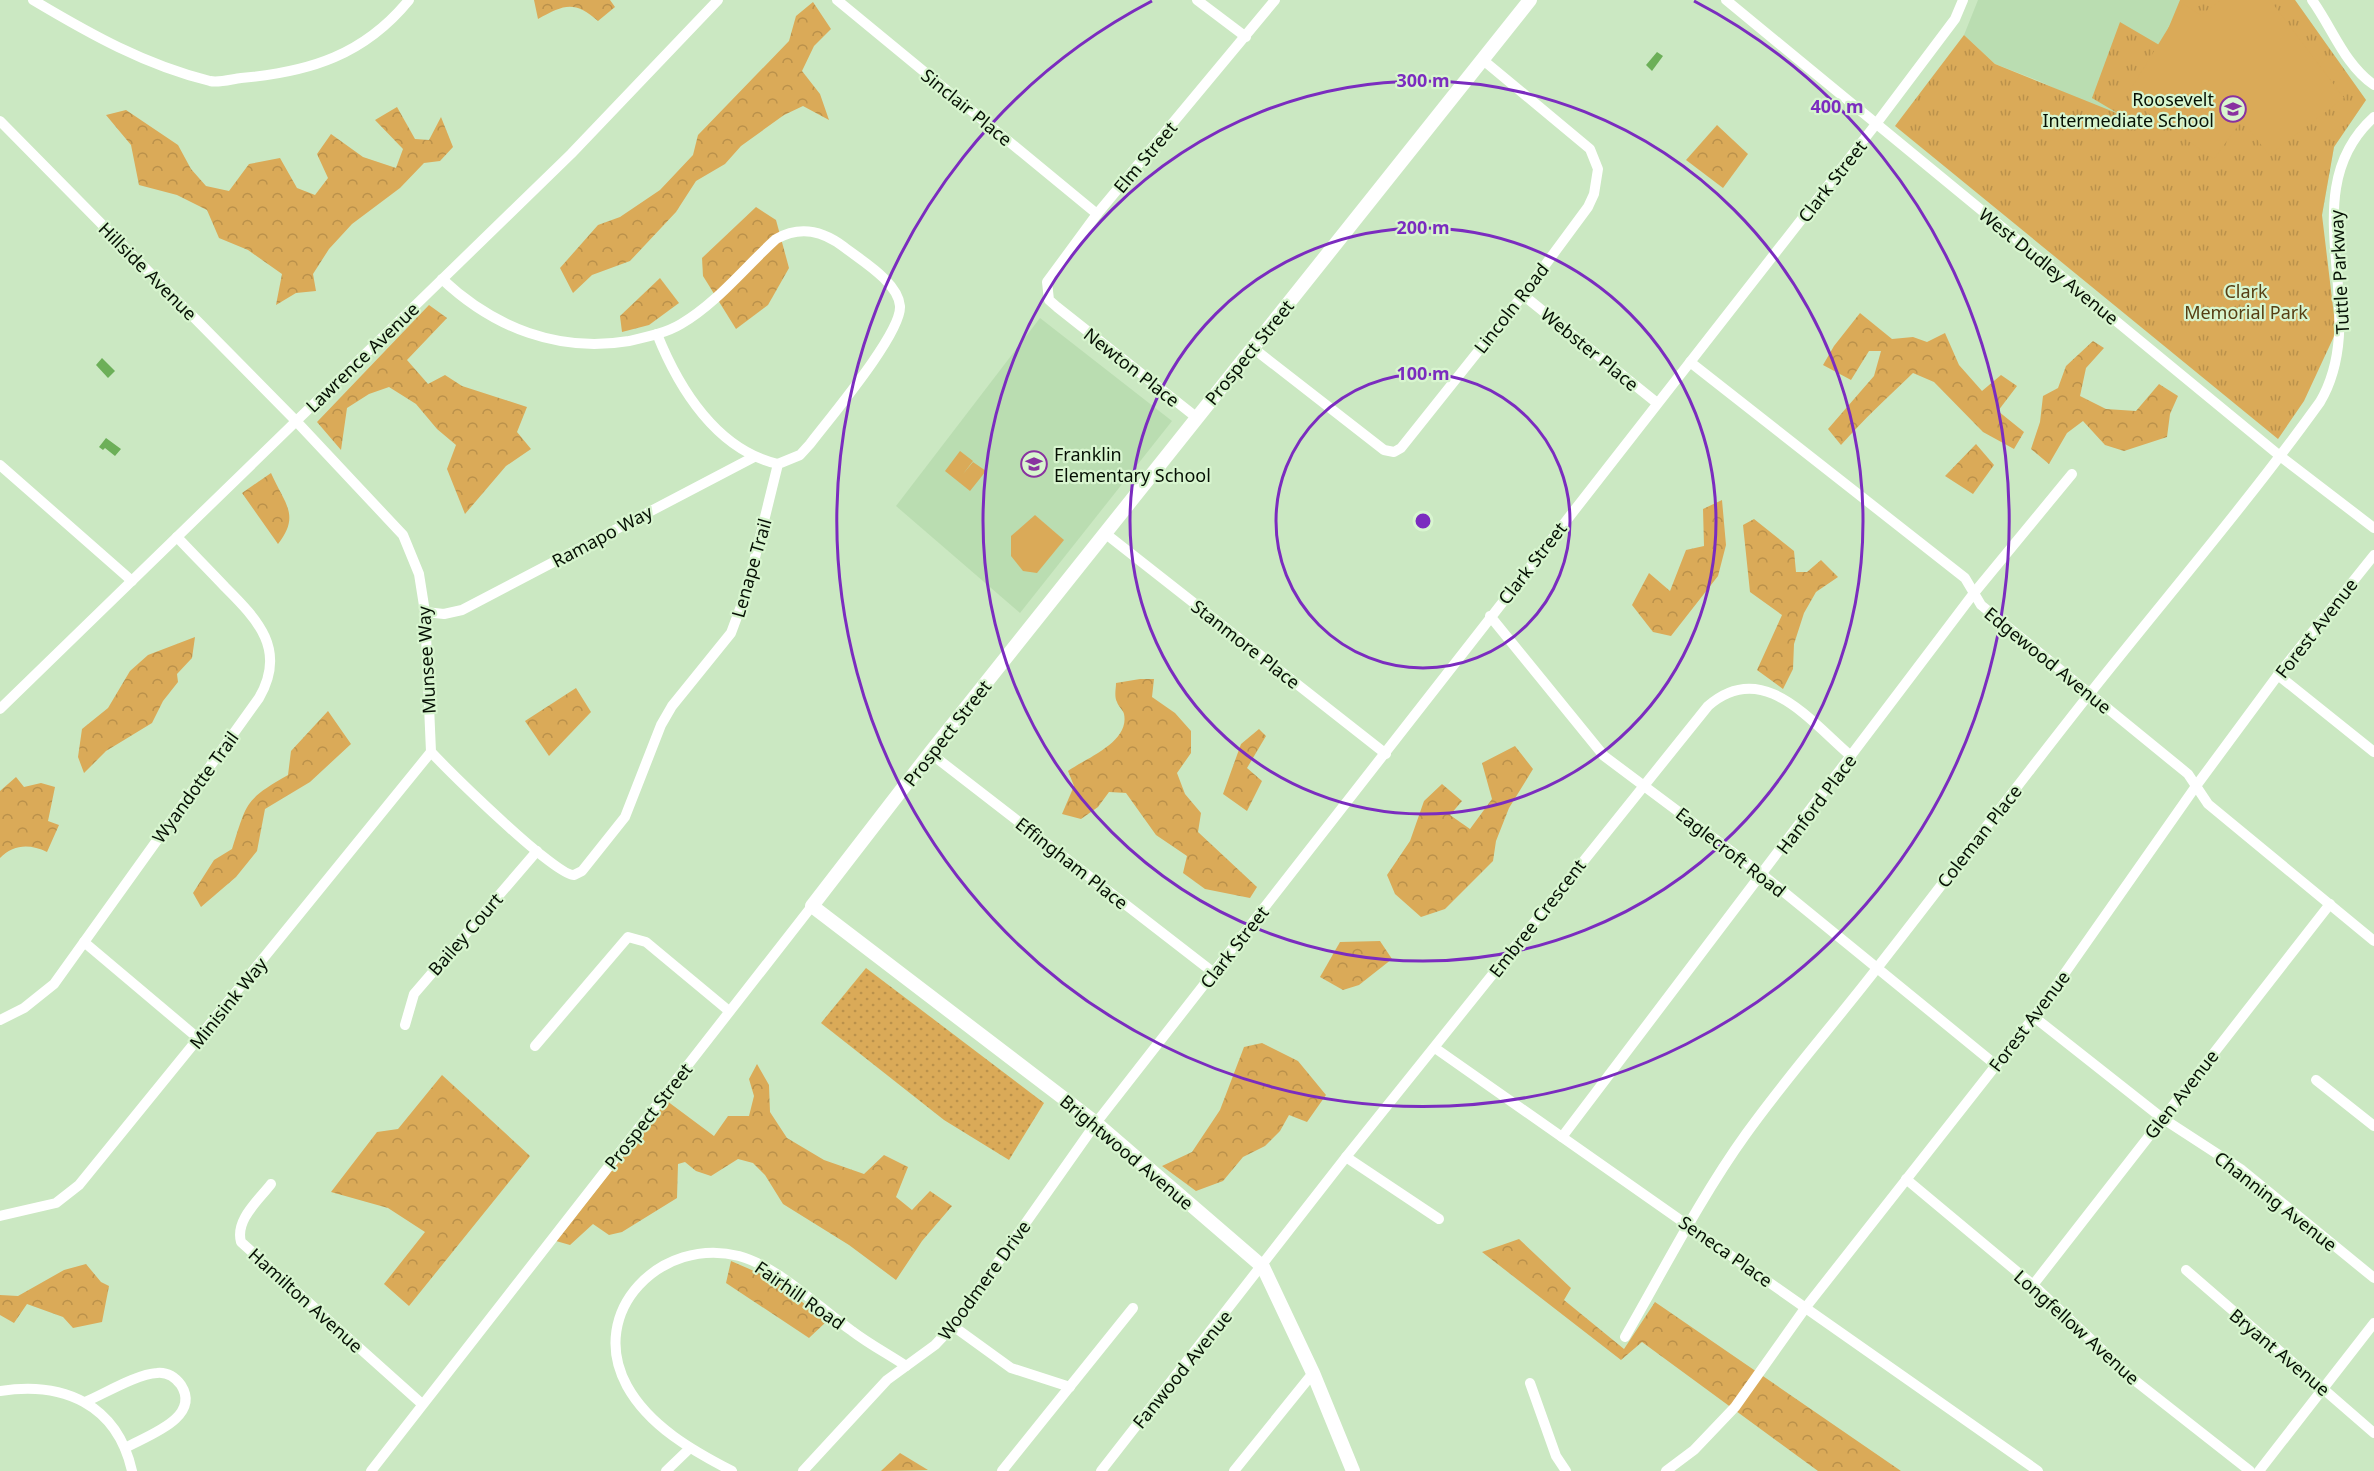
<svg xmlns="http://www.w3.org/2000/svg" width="2374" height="1471" font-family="'Noto Sans',sans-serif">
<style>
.built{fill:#baddb1}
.grass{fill:url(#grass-dots)}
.forest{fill:url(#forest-crowns)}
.park{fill:url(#park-tufts)}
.pitch{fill:#daaa58}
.water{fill:#6caf58}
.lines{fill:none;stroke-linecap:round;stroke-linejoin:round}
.minor{stroke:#fff;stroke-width:10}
.tertiary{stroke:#fff;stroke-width:14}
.ring{fill:none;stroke:#7b2cbf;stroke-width:3}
.labels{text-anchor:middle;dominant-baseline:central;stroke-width:4.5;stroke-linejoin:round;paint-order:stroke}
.poi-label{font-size:18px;fill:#061004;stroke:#d8f5cf;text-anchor:end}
.street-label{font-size:18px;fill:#061004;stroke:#d8f5cf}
.park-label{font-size:18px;fill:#563e13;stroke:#d8f5cf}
.centre{fill:#7b2cbf;stroke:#d8f5cf;stroke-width:3}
.ring-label{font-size:18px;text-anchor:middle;font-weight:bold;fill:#7b2cbf;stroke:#d8f5cf;stroke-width:4.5;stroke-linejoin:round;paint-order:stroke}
</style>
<defs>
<pattern id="grass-dots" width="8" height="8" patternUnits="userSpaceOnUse" patternTransform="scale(1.5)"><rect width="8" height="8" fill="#daaa58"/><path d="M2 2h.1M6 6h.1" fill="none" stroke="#ba914b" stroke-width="1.8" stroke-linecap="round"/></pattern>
<pattern id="forest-crowns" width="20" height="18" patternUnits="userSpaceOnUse" patternTransform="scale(1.5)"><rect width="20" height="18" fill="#daaa58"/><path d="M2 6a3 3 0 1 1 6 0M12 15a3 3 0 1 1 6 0" fill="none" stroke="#ba914b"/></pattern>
<pattern id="park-tufts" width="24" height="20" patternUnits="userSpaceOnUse" patternTransform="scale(1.5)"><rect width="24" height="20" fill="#daaa58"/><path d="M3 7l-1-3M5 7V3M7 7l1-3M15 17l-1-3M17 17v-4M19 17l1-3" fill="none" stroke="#ba914b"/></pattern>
</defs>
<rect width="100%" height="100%" fill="#cbe8c2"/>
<g class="built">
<polygon points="1978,0 2295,0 2366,100 2334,147 2322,215 2039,81 1995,64 1964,35"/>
<polygon points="1040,318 1172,421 1020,613 896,506"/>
</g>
<polygon class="grass" points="866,968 1044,1103 1009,1160 944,1120 821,1023"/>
<g class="forest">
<path d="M534 0H610L615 7 598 21C574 0 564 5 538 19Z"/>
<polygon points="813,2 831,29 814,46 802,71 820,94 829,120 803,106 784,115 741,146 725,164 696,181 676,212 630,261 592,275 573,293 560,268 598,225 620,217 660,190 693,155 698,135 789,41 796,16"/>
<polygon points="397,107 415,139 429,140 441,117 453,147 440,161 424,163 400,188 352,224 329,249 313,274 316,291 296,293 276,305 282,274 248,250 219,238 207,210 177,195 139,185 131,145 106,115 126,110 178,145 191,169 206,186 229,191 249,164 280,158 297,188 315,195 328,178 317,154 331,134 363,157 396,168 403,149 375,120"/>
<polygon points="1717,125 1748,154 1723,188 1686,160"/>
<polygon points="756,207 776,220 789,268 768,305 736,329 703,276 702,258"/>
<polygon points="660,278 679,303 649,325 622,332 620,316"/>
<polygon points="429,305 447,318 407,360 428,384 445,375 462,386 527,407 517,432 531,449 506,466 465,514 447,469 456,445 437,429 416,404 389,387 369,394 347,408 341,450 317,422"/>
<path d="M1860 313 1892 339 1913 337 1927 342 1945 333 1959 365 1982 391 2001 375 2017 386 1998 411 2024 432 2014 449 1983 432 1934 382 1913 373C1888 397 1864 419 1841 445L1828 429 1874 376 1881 351H1869L1851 380 1823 365 1834 346Z"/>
<polygon points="2093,341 2104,348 2086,368 2080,396 2106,409 2136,411 2159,384 2178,396 2170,414 2167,437 2124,451 2105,445 2083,421 2067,433 2049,464 2031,449 2040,422 2043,396 2058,388 2066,366"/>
<polygon points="1976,444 1994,465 1973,494 1945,476"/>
<path d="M271 473C284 503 301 515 278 544L242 493Z"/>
<polygon points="1722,500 1726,545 1718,576 1671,636 1653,632 1632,605 1649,573 1670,591 1686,550 1704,546 1703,509"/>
<polygon points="1754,519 1794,551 1796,572 1807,572 1821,560 1838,577 1816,592 1804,613 1794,644 1793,669 1783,689 1757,670 1782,615 1750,592 1743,525"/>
<polygon points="195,637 192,658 177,674 178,682 163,701 152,723 106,751 84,773 78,757 82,729 108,708 130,671 148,655"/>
<path d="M1140 679H1154L1152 697 1175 713 1191 731V753L1177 773 1185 794 1201 813 1198 832 1257 887 1250 898 1205 889 1183 873 1187 856 1156 835 1126 793 1109 792 1098 807 1081 819 1062 814 1074 786 1068 771C1086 758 1130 742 1124 714 1123 710 1118 706 1117 702 1114 696 1116 689 1116 683Z"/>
<polygon points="576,688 591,712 549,756 525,721"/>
<path d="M328 711 351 744 310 782 265 809 257 851 236 877 201 907 193 893 214 860 232 849C247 803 244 800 288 775L291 751Z"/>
<polygon points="1259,729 1266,736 1247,768 1262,781 1247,811 1223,794 1241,744"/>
<polygon points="1515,746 1533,769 1509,808 1496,841 1493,861 1445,909 1421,917 1395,894 1387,875 1410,841 1424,801 1442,784 1462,801 1450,815 1470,829 1492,799 1482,763"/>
<path d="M16 777 24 787 41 783 55 787 48 821 59 825 47 852C30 844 14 844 0 858V791Z"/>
<polygon points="1380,941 1392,959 1359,985 1343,990 1320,977 1340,942"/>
<polygon points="1262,1043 1298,1061 1326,1095 1307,1122 1289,1115 1280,1131 1265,1146 1243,1157 1223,1181 1196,1191 1162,1166 1192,1152 1220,1110 1244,1047"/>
<polygon points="757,1064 769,1085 770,1112 787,1138 824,1160 864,1174 884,1155 908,1167 896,1197 912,1210 930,1191 952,1206 922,1241 896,1280 849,1245 783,1204 765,1175 753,1163 738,1159 711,1176 696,1171 685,1162 678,1164 677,1198 622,1232 609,1235 593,1224 570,1245 556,1241 667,1101 714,1136 728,1116 749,1116 754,1096 749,1079"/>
<polygon points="442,1075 530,1156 409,1306 384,1284 425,1232 388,1208 331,1192 377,1132 398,1129"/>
<polygon points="1519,1239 1571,1288 1564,1300 1624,1349 1655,1302 1901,1471 1818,1471 1642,1342 1621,1360 1482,1252"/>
<polygon points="731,1261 777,1281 826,1322 809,1338 726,1283"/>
<polygon points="86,1264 101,1282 109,1286 102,1322 73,1328 63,1317 27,1304 14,1323 0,1315 0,1295 18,1296 64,1270"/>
<polygon points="900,1453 928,1470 881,1471"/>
</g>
<polygon class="park" points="2180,0 2295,0 2366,100 2334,147 2322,215 2336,332 2304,401 2278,439 1895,126 1964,35 1995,64 2119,114 2092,98 2120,22 2161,46"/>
<g class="pitch">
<polygon points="2221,0 2270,0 2344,98 2269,155 2242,120 2214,159 2131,101 2129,92 2183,4 2201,15"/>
<polygon points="960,451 973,461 963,474 973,462 986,471 970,491 945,471"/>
<polygon points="1035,515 1064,540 1037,573 1023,571 1011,556 1011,536"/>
</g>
<g class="water">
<polygon points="1657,52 1663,56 1652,71 1646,65"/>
<polygon points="102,358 115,371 108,378 96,365"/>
<polygon points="106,438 121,449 115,456 105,448 103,450 99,447"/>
</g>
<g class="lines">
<g class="minor">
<path d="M33 0C90 34 145 65 210 81 219 83 232 79 241 78 310 72 364 55 409 0"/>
<polyline points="837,0 1097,214"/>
<polyline points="1197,0 1246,37"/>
<polyline points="1726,0 2280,456 2374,528"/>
<path d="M2312 0C2333 29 2344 64 2374 85"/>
<path d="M0 121 296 421 403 535 419 574 425 612 431 752C449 771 556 877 574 875L582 871 625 817 661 725 672 706 731 633 747 590 778 464 800 455 810 444C829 419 902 333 900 306 898 282 862 261 844 247 823 231 801 225 776 239 745 267 718 302 681 324 666 333 647 337 629 341 559 353 494 328 442 279"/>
<polyline points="1523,295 1657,403"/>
<path d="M657 334C679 389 717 450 778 464"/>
<polyline points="1253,348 1384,450 1394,452 1401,448 1523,295 1588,207 1594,194 1598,169 1590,149 1483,60"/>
<polyline points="1690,362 1965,578 1981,605 2188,774 2208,804 2374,941"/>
<polyline points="1196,417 1057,307 1049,300 1047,282 1097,214 1275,0"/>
<polyline points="0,465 132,581"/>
<polyline points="1106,534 1386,754"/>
<polyline points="425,612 444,614 462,610 754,457"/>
<polyline points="1490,616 1604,756 1763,875 1996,1065"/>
<polyline points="2278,675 2374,752"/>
<polyline points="0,709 571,154 718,0"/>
<polyline points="930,753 1214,973"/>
<polyline points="84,942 199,1039"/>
<polyline points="2034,1017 2162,1118 2242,1170 2374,1278"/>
<path d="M0 1020 24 1008 54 984 259 698C287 650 258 620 225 587 209 570 193 554 177 537"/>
<polyline points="405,1025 414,994 537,851"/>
<polyline points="535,1046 628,937 646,942 729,1011"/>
<polyline points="1435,1048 2038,1471"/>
<polyline points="2316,1080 2374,1126"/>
<polyline points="1562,1137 1974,593 2072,474"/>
<polyline points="1346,1157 1439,1219"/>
<polyline points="1906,1179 2033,1285 2133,1379 2250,1471"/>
<path d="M271 1184C258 1201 235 1220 241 1242L422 1404"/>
<polyline points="0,1216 56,1203 79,1185 431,752"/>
<polyline points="2186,1270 2374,1433"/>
<polyline points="2033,1285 2330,904"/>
<polyline points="953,1326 1011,1368 1070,1387"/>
<path d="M1625 1337C1663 1271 1702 1195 1746 1134 1786 1078 1832 1026 1874 972 1947 879 2018 784 2091 692 2168 595 2248 502 2320 402 2374 310 2289 194 2374 117"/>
<polyline points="1530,1383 1556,1456 1566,1471"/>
<path d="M0 1391C63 1381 117 1404 132 1471"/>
<path d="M85 1402C104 1394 137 1374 157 1373 167 1372 175 1377 181 1385 202 1418 146 1436 125 1448"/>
<polyline points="371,1471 812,906"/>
<polyline points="666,1471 689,1449"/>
<path d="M732 1471C693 1451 649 1426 627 1386 586 1311 662 1236 739 1256 779 1267 818 1307 852 1331 869 1344 888 1354 906 1366"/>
<polyline points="803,1471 887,1380 935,1345 953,1326 1096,1123 1876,124 1955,19 1963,0"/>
<polyline points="1002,1471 1133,1308"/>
<path d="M1101 1471 1346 1157 1708 706C1763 658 1810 721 1851 756"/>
<polyline points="1234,1471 1313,1373"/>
<polyline points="1666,1471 1694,1450 1735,1407 1806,1307 2034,1017 2196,786 2278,675 2374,555"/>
<polyline points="2259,1471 2374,1323"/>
</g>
<polyline class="tertiary" points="1353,1471 1313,1373 1263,1267 1096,1123 812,906 930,753 1530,0"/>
</g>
<g class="ring">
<circle cx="1423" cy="521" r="147"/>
<circle cx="1423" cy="521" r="293"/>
<circle cx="1423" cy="521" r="440"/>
<path d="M1694 1A586 586 0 1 1 1152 1"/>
</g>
<defs>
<g id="school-ring" transform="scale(1.35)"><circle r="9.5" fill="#d8f5cf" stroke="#8932a0" stroke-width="1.5"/><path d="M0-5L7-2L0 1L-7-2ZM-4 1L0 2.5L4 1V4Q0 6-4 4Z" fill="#8932a0"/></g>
</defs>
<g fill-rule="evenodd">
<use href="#school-ring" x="2233" y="109"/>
<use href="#school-ring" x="1034" y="464"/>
</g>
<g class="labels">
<g class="poi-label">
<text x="2214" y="99">Roosevelt<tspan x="2214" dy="21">Intermediate School</tspan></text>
<text x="1054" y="454" text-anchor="start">Franklin<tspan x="1054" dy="21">Elementary School</tspan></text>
</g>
<g class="street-label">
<text transform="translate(967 107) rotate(39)">Sinclair Place</text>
<text transform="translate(1145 157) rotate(-50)">Elm Street</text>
<text transform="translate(1832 181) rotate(-52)">Clark Street</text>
<text transform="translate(2049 266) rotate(39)">West Dudley Avenue</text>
<text transform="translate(148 271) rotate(45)">Hillside Avenue</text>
<text transform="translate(2339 272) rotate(-93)">Tuttle Parkway</text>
<text transform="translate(1511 308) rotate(-52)">Lincoln Road</text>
<text transform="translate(1590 349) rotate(39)">Webster Place</text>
<text transform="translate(1249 352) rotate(-51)">Prospect Street</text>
<text transform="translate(362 357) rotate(-44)">Lawrence Avenue</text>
<text transform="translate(1132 367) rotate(38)">Newton Place</text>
<text transform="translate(602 536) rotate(-28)">Ramapo Way</text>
<text transform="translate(1532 563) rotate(-52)">Clark Street</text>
<text transform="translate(751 568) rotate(-74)">Lenape Trail</text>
<text transform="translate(2316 628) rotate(-52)">Forest Avenue</text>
<text transform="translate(1246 644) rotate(38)">Stanmore Place</text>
<text transform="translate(426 660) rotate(-93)">Munsee Way</text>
<text transform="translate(2048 660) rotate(39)">Edgewood Avenue</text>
<text transform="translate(947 733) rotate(-52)">Prospect Street</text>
<text transform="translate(195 787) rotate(-54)">Wyandotte Trail</text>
<text transform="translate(1816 804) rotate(-53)">Hanford Place</text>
<text transform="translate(1979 836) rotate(-52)">Coleman Place</text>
<text transform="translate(1731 852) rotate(38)">Eaglecroft Road</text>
<text transform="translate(1072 863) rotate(38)">Effingham Place</text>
<text transform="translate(1537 918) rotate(-52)">Embree Crescent</text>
<text transform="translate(465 934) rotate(-49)">Bailey Court</text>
<text transform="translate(1234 947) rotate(-52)">Clark Street</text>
<text transform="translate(228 1003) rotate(-51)">Minisink Way</text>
<text transform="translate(2029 1021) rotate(-53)">Forest Avenue</text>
<text transform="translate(2181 1094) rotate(-52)">Glen Avenue</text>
<text transform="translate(648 1116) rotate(-52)">Prospect Street</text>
<text transform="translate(1127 1152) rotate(40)">Brightwood Avenue</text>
<text transform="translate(2276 1201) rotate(38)">Channing Avenue</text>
<text transform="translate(1726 1251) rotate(35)">Seneca Place</text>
<text transform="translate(984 1280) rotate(-54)">Woodmere Drive</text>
<text transform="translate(800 1295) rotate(35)">Fairhill Road</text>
<text transform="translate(306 1300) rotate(42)">Hamilton Avenue</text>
<text transform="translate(2077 1327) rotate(42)">Longfellow Avenue</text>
<text transform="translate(2280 1352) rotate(40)">Bryant Avenue</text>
<text transform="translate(1182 1369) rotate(-51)">Fanwood Avenue</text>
</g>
<g class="park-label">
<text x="2246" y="291">Clark<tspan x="2246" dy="21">Memorial Park</tspan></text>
</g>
</g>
<circle cx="1423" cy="521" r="9" class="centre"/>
<g class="ring-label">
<text x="1423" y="87">300 m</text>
<text x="1837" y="113">400 m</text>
<text x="1423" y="234">200 m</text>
<text x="1423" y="380">100 m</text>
</g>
</svg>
